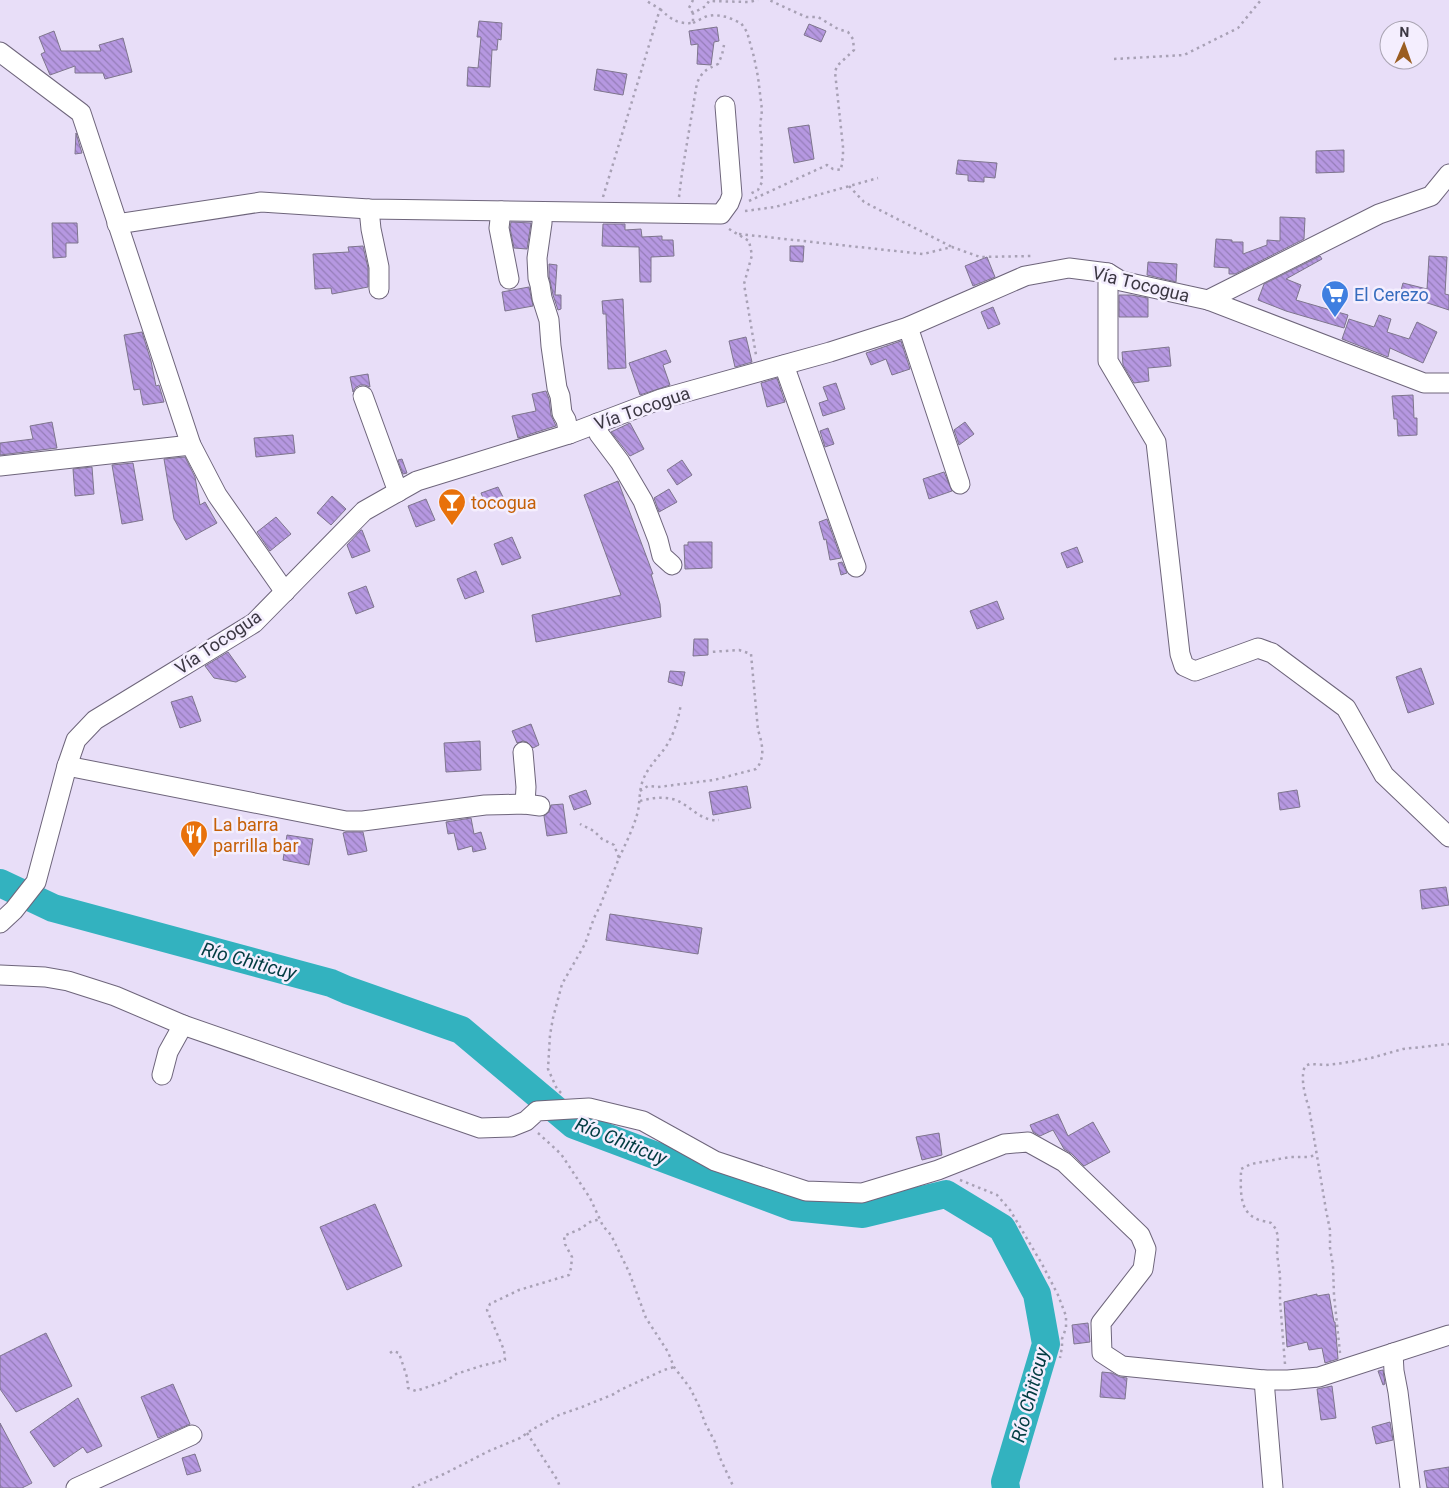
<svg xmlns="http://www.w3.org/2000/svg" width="1449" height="1488" font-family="Roboto,sans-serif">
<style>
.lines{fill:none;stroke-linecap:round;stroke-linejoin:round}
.river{stroke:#33b2bf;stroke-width:28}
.building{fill:url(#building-back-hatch);stroke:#7e758d}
.minor-casing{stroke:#6e657b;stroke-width:21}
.path{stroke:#a8a1b5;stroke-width:2.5;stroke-dasharray:2.5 4;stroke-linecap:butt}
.minor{stroke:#fff;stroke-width:19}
.labels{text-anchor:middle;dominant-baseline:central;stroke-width:5;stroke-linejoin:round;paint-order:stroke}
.street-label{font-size:18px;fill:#3c3843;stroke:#f4eefe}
.shop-label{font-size:18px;fill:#366cbe;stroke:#f4eefe;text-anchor:start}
.food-label{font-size:18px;fill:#c56008;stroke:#f4eefe;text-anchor:start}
.water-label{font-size:19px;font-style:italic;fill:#023c42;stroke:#f4eefe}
</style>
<defs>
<pattern id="building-back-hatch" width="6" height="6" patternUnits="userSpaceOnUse" patternTransform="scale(1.25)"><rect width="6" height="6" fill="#b698e1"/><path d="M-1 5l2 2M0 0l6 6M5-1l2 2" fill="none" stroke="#957db8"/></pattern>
</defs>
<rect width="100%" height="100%" fill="#e8def8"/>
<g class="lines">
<polyline class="river" points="0,883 53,908 331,983 347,990 461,1030 574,1125 793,1207 863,1214 946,1194 1002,1228 1037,1294 1046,1344 1005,1482 1006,1488"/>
</g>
<g class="building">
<polygon points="479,21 502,23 501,40 498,39 497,50 492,50 490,87 467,86 468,67 478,68 481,37 477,37"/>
<polygon points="809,24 826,31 821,42 804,35"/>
<polygon points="717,27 719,41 714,42 711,65 697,64 698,44 691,45 689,31"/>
<polygon points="54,31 61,51 101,51 99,45 123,38 132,72 105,79 103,73 75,73 75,66 50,75 41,54 45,52 39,37"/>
<polygon points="597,69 627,74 623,95 594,90"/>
<polygon points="809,125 814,159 794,163 788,128"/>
<polygon points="76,133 82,153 75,154"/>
<polygon points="1344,150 1344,172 1316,173 1316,151"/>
<polygon points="958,160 997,163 995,178 984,177 984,182 968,181 968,175 956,174"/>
<polygon points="1280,217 1305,218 1304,239 1235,274 1229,274 1229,268 1214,267 1216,239 1232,240 1232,242 1243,242 1243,254 1267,245 1267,240 1280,241"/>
<polygon points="511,222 531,223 527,249 514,248 510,228"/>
<polygon points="52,223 77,223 78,243 66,243 66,257 53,258"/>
<polygon points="603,224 625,224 625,230 641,229 642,237 662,236 662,240 673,240 674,256 651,257 651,282 640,282 639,247 602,246"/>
<polygon points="363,246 368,268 368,287 332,294 331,288 315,289 313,254 349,252 348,247"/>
<polygon points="790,246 804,246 803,262 790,261"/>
<polygon points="1320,256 1322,259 1286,279 1301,285 1296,300 1348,315 1344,328 1286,311 1258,300 1264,284"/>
<polygon points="1429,256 1447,257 1445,294 1449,295 1449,310 1400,294 1403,283 1427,289"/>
<polygon points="987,257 995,277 973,286 965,266"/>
<polygon points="1148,262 1177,264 1176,282 1147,275"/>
<polygon points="549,264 557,265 555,295 561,295 561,309 558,310 553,295 549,276"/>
<polygon points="529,287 533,306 505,311 502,292"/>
<polygon points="1119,295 1131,295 1148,298 1148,317 1119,317"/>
<polygon points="623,299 626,368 608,369 606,314 603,314 602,301"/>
<polygon points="993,307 1000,324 988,329 981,312"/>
<polygon points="1379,315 1391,319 1387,332 1409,339 1417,322 1437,332 1423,363 1390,348 1388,357 1342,339 1349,319 1374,327"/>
<polygon points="142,332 151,361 156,386 159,385 164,402 143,405 140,389 134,390 124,335"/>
<polygon points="746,337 752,362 735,367 729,341"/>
<polygon points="901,341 910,369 892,375 886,359 871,365 866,353"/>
<polygon points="1169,347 1171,366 1148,368 1149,381 1134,383 1123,365 1122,352"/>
<polygon points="666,350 671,362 663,365 670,385 640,395 629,363"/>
<polygon points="368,374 370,387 365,385 360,385 355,388 353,392 350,377"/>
<polygon points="777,378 785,402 767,407 761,383"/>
<polygon points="836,383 845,409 823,416 819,403 828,400 823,387"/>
<polygon points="546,391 549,399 551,415 556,426 518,438 512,416 536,411 532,394"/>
<polygon points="1413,395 1414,418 1417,418 1417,435 1398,436 1397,419 1394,419 1392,396"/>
<polygon points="52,422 57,448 0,455 0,443 33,439 30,426"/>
<polygon points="965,422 974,434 959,445 954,430"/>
<polygon points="630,423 644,449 630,456 611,432"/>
<polygon points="828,428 834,444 825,447 820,431"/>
<polygon points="293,435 295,453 256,457 254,438"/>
<polygon points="185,457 195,477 200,505 205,502 217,523 186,540 174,519 164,459"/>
<polygon points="402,459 407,473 403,474 398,460"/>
<polygon points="682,460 692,475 677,485 667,470"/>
<polygon points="133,463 143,520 122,524 112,465"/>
<polygon points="92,467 94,494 75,496 73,469"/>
<polygon points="944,472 952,491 929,499 923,479"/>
<polygon points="618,481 653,574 651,574 660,604 661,617 536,642 532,615 621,595 584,495"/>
<polygon points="498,487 506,503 488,510 481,493"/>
<polygon points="669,489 677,502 659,512 654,498"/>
<polygon points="332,496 346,509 331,525 317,513"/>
<polygon points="426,499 435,520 416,527 408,506"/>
<polygon points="276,517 291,534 270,551 257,532"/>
<polygon points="827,519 841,558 830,560 826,539 824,540 819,522"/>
<polygon points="361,530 362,530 370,551 352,558 347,545"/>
<polygon points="512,537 521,558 502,565 494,544"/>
<polygon points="688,542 712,542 712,568 685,569 684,545 688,545"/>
<polygon points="1077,547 1083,562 1067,568 1061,553"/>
<polygon points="842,562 847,573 841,575 838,563"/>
<polygon points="476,571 484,592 465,599 457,579"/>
<polygon points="366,586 374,607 356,614 348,593"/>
<polygon points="997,601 1004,619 977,629 970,611"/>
<polygon points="694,639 708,639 708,655 693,656"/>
<polygon points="228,652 246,677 236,682 214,678 205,666"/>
<polygon points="1421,668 1434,704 1408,713 1396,677"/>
<polygon points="670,671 685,672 682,686 668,682"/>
<polygon points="192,696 201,721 180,728 171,702"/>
<polygon points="531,724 539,745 533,748 527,742 523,741 517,743 512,731"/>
<polygon points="480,741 481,770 446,772 444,743"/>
<polygon points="747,786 751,808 713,815 709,792"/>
<polygon points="586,790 591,804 574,810 569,796"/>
<polygon points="1297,790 1300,807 1280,810 1278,793"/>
<polygon points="563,804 567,833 547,836 544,816 549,812 551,805"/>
<polygon points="471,818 474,834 481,832 486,849 473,852 472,846 458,850 454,833 448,834 446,822"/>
<polygon points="346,832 363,832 367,851 348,855 343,833"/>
<polygon points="287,835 313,839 309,865 283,860"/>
<polygon points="1446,887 1449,905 1422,909 1420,890"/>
<polygon points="610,914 702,928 698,954 606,940"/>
<polygon points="1058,1114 1068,1136 1093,1122 1110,1152 1084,1166 1072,1154 1064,1149 1053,1130 1040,1136 1033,1132 1030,1125"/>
<polygon points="939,1133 942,1155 922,1160 916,1137"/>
<polygon points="375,1204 402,1266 347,1290 320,1227"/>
<polygon points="1317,1294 1317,1296 1329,1294 1334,1322 1335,1322 1338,1359 1325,1363 1322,1348 1309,1350 1307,1342 1287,1347 1284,1302"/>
<polygon points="1088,1323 1090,1342 1074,1344 1072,1325"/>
<polygon points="46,1333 72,1386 16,1412 0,1389 0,1356"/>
<polygon points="1383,1370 1385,1384 1383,1385 1378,1371"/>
<polygon points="1102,1372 1112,1373 1120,1377 1127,1378 1125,1399 1100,1397"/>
<polygon points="173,1384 190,1424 158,1438 141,1397"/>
<polygon points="1332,1386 1336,1418 1321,1420 1317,1389"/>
<polygon points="78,1398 102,1446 87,1453 83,1447 54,1467 30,1432"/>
<polygon points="1390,1422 1393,1440 1376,1444 1372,1427"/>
<polygon points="0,1423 32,1483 22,1488 0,1488"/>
<polygon points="195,1454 201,1471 187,1475 182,1458"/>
<polygon points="1449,1467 1449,1488 1427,1488 1424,1471"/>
</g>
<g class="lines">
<g class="minor-casing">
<g id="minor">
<polyline points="0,52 81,113 191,445 217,495 285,592"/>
<polyline points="369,209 371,229 379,267 379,289"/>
<polyline points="501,211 499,228 509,279"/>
<polyline points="542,212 542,223 537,258 538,278 540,285 542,298 549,320 551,346 557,388 560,396 562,413 566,420 569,434"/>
<polyline points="117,224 261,202 369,209 721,214 729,203 732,195 725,106"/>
<polyline points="1108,273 1108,361 1156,442 1180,654 1184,666 1195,671 1258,648 1272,653 1346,708 1384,775 1449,837"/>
<polyline points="1208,300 1379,214 1431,196 1449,174"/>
<polyline points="908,327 960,484"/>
<polyline points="784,365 856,567"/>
<polyline points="363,396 398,492"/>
<polyline points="597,423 599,434 620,462 643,501 658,540 662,556 672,565"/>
<polyline points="0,466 191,445"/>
<polyline points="523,752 526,787 525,804"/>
<polyline points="67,766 346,821 363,821 485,805 525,804 540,806"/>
<polyline points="0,923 14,910 36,882 67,766 76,740 95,720 254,623 364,511 417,481 569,434 661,399 830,352 908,327 1025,276 1069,268 1108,273 1121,281 1208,300 1424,383 1449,383"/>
<polyline points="0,975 45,977 68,981 115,996 183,1025 480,1128 511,1127 526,1121 537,1111 589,1108 643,1121 715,1161 806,1191 862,1193 938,1170 1004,1144 1028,1142 1064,1162 1140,1235 1146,1249 1143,1269 1101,1323 1102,1353 1122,1366 1264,1380 1288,1380 1319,1377 1449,1335"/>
<polyline points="162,1075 168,1052 183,1025"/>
<polyline points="1393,1353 1394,1371 1398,1392 1410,1488"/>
<polyline points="1264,1380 1273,1488"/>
<polyline points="76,1488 192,1435"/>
</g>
</g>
<g class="path">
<path d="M660 9C672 20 677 24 693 23V13L706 6 709 1 749 2 758 0"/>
<polyline points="693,13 689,8 693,0"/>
<polyline points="693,23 707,16 715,15 727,17 741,23 747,32 754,57 758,77 762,110 760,127 762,142 761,154 762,182 758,190 748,195"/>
<polyline points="1114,59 1184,55 1238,28 1261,0"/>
<polyline points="849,186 864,202 952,247"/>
<polyline points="603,197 660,9 645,0"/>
<path d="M679 197 682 173 697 83C703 70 706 70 718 64L722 55 724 45"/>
<polyline points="749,201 827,165 833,169 841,170 843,156 843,147 835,72 837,66 854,50 853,39 848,32 838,29 818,17 806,17 769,0"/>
<polyline points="745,211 775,207 878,178"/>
<polyline points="729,229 749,241 752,255 744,284 756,355"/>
<polyline points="739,234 923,254 952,247 980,257 1033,256"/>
<path d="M640 791 648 786 658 787 714 780 756 769C766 758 762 742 758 730L751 654 739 650 710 652"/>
<path d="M640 801C651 798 664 796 676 800 691 806 701 822 719 820"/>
<path d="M619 858C626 843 634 827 638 811 640 801 639 790 643 780 648 767 657 759 665 748 674 735 678 720 681 704"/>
<polyline points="561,1093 557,1089 548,1069 550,1035 553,1018 562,984 585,944 594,918 600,906 619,858 614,845 602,839 594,831 580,824"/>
<polyline points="538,1133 561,1154 590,1198 603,1226 611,1235 629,1272 646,1318 668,1352 674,1367 690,1388 699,1406 705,1423 715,1442 720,1458 734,1488"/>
<polyline points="960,1180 997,1195 1010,1210 1042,1264 1058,1295 1066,1316 1066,1328 1062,1339 1062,1347 1060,1358"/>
<polyline points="390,1353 393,1351 399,1353 407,1377 408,1388 416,1391 448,1380 456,1374 481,1366 505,1360 504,1350 487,1310 490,1304 519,1290 569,1275 571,1268 572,1257 565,1244 564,1236 580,1229 590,1222 600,1219"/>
<path d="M1340 1353 1334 1295 1333 1266 1330 1248V1230L1326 1210 1309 1108C1305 1096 1300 1078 1305 1066L1310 1064 1326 1065 1343 1063 1371 1058 1403 1049 1449 1044"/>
<path d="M1285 1364 1280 1301V1275L1277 1254 1278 1237 1276 1229 1271 1223C1266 1221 1259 1221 1255 1218 1238 1210 1241 1186 1241 1169L1251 1164 1290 1157H1307L1317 1155"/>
<polyline points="527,1433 558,1481 560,1488"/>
<polyline points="412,1488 444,1474 489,1451 520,1438 533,1429 559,1415 582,1407 614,1394 620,1390 664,1370 674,1367"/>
</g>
<use href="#minor" class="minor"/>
</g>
<defs>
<g id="supermarket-pin" transform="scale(1.4375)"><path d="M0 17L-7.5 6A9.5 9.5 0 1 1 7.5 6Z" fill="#3f7fe0" stroke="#f4eefe"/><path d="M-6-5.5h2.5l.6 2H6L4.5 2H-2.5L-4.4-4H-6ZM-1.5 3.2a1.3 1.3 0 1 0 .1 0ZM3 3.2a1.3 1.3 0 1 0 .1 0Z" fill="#fff"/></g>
<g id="bar-pin" transform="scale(1.4375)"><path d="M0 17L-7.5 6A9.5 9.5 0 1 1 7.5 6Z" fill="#e8710a" stroke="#f4eefe"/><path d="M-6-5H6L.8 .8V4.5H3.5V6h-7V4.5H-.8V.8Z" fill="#fff"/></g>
<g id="restaurant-pin" transform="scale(1.4375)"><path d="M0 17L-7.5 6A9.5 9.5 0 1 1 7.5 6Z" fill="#e8710a" stroke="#f4eefe"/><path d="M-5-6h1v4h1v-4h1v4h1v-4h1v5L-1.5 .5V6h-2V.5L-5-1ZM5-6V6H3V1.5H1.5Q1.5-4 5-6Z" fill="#fff"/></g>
</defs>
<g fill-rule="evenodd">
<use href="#supermarket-pin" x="1335" y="294"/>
<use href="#bar-pin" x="452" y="502"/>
<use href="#restaurant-pin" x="194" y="834"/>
</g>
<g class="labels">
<g class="street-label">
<text transform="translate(1141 284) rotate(14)">Vía Tocogua</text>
<text transform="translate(642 408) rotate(-19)">Vía Tocogua</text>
<text transform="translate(218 642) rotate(-34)">Vía Tocogua</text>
</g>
<g class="shop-label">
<text x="1354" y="294">El Cerezo</text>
</g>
<g class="food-label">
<text x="471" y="502">tocogua</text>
<text x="213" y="824">La barra<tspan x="213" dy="21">parrilla bar</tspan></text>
</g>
<g class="water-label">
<text transform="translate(249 961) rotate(15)">Río Chiticuy</text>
<text transform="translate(621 1141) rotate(22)">Río Chiticuy</text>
<text transform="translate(1030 1395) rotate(-75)">Río Chiticuy</text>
</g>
</g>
<g transform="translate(1404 45) rotate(2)"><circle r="24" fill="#f4eefe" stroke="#aaa5b3"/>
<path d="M0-4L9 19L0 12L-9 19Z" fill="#9a5d21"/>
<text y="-8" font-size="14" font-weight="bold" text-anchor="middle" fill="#3c3843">N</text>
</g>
</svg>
